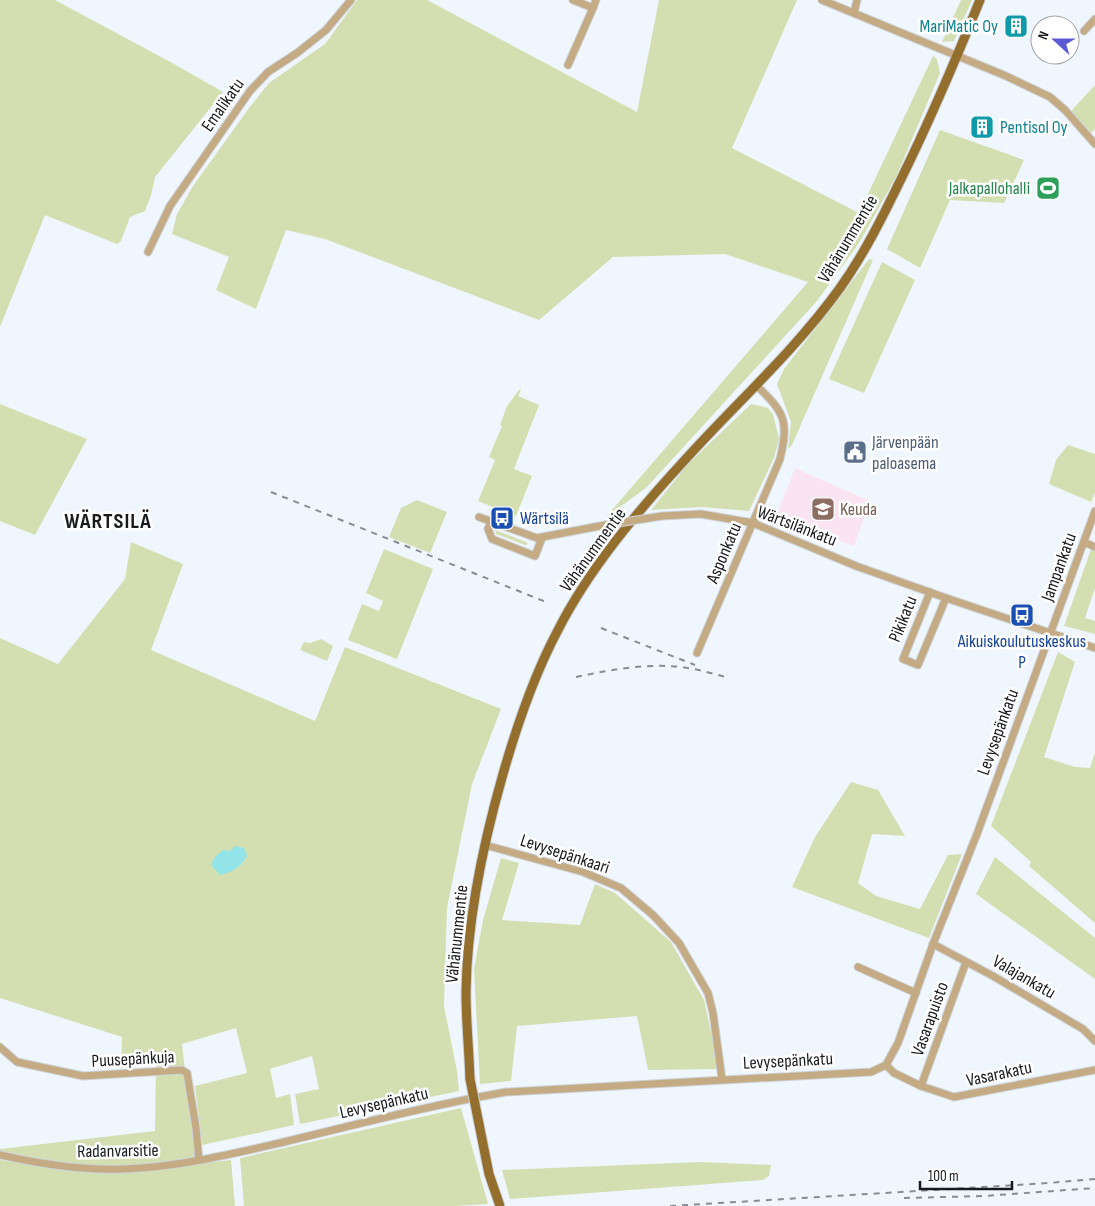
<svg xmlns="http://www.w3.org/2000/svg" width="1095" height="1206" font-family="'Sofia Sans Condensed',sans-serif">
<style>
.education{fill:#fae4f2}
.green{fill:#d3dfb1}
.water{fill:#93e4e8}
.lines{fill:none;stroke-linecap:round;stroke-linejoin:round}
.minor-casing{stroke:#cdd3da;stroke-width:9}
.major-casing{stroke:#cdd3da;stroke-width:11}
.minor{stroke:#c5ab83;stroke-width:7}
.major{stroke:#936e2c;stroke-width:9}
.rail{stroke:#888c92;stroke-width:2;stroke-dasharray:6 6;stroke-linecap:butt}
.minor-bridge-casing{stroke:#cdd3da;stroke-width:9;stroke-linecap:butt}
.major-bridge-casing{stroke:#cdd3da;stroke-width:11;stroke-linecap:butt}
.minor-bridge{stroke:#c5ab83;stroke-width:7}
.major-bridge{stroke:#936e2c;stroke-width:9}
.labels{text-anchor:middle;dominant-baseline:central;stroke-width:5;stroke-linejoin:round;paint-order:stroke}
.culture-label{font-size:18px;fill:#0d838f;stroke:#fff;text-anchor:end}
.street-label{font-size:18px;fill:#181a1e;stroke:#fff}
.leisure-label{font-size:18px;fill:#27864d;stroke:#fff;text-anchor:end}
.service-label{font-size:18px;fill:#4e5e75;stroke:#fff;text-anchor:start}
.education-label{font-size:18px;fill:#785e54;stroke:#fff;text-anchor:start}
.transit-label{font-size:18px;fill:#164399;stroke:#fff;text-anchor:start}
.district-label{font-size:22px;font-weight:bold;letter-spacing:1px;fill:#181a1e;stroke:#fff}
</style>
<rect width="100%" height="100%" fill="#f0f6fe"/>
<polygon class="education" points="795,468 870,501 854,546 776,517"/>
<g class="green">
<polygon points="0,0 55,0 174,64 223,92 155,177 151,195 145,211 130,217 121,241 117,244 45,215 0,327"/>
<polygon points="357,0 427,0 637,112 659,0 797,0 732,148 859,213 933,56 937,59 940,73 896,177 859,243 817,301 646,488 606,517 808,282 725,254 613,257 539,320 325,239 286,230 256,309 216,290 229,257 172,234 177,214 193,186 249,108 269,83 325,44"/>
<polygon points="961,0 972,0 954,41 942,42"/>
<polygon points="1095,85 1095,129 1091,133 1071,111"/>
<polygon points="940,130 1024,160 1004,203 950,200 920,268 887,249"/>
<polygon points="869,259 873,260 792,445 788,449 791,422 777,384 784,369"/>
<polygon points="882,262 915,280 864,393 829,379"/>
<polygon points="519,390 521,390 518,396 539,405 514,469 532,476 516,516 478,501 495,460 489,457 502,426 500,425 507,406"/>
<polygon points="0,404 87,439 35,535 0,521"/>
<polygon points="751,404 768,408 773,414 779,439 774,458 749,511 702,507 651,510 688,464"/>
<polygon points="1068,445 1095,454 1095,493 1091,502 1049,484 1056,460"/>
<polygon points="417,500 447,512 430,553 389,537 401,508"/>
<polygon points="495,530 526,542 528,544 525,545 496,534"/>
<path d="M131 542 183 564 151 650 315 721 345 647 501 709 472 784 447 908 444 1006 457 1071 459 1091 300 1124 295 1094 319 1089 312 1056 270 1069 276 1098 290 1094 294 1125 202 1145 195 1086 247 1073 236 1028 182 1044 195 1158C171 1161 146 1166 122 1166 81 1167 40 1161 0 1152V1149L155 1131 156 1064 121 1068 122 1037 0 998V638L58 664 125 579Z"/>
<polygon points="384,549 433,569 397,659 348,640 362,604 379,611 383,601 366,593"/>
<polygon points="1091,549 1095,551 1095,588 1085,618 1095,621 1095,634 1064,626"/>
<polygon points="321,639 333,646 327,661 300,650 304,642 310,643"/>
<polygon points="1058,652 1075,662 1044,757 1075,767 1090,768 1095,753 1095,923 1029,866 1031,862 991,826"/>
<polygon points="851,782 878,790 905,836 872,834 858,883 876,896 920,909 948,855 962,854 929,938 792,887 815,837"/>
<polygon points="995,857 1095,938 1095,979 976,894"/>
<polygon points="501,858 519,863 502,920 580,925 595,884 615,893 671,942 704,1000 719,1069 648,1070 637,1016 517,1026 511,1081 480,1084 474,969 483,920"/>
<polygon points="461,1108 488,1204 455,1206 244,1206 240,1158"/>
<polygon points="0,1160 72,1170 123,1172 231,1160 235,1206 0,1206"/>
<polygon points="700,1162 771,1165 769,1176 763,1180 510,1199 502,1170"/>
</g>
<path class="water" d="M235 846 244 848 247 856C242 866 231 873 220 875L211 865C213 858 218 853 224 850L230 851Z"/>
<g class="lines">
<g class="minor-casing">
<g id="minor">
<polyline points="573,0 593,8 596,0"/>
<polyline points="822,0 1006,76 1050,97 1065,110 1095,144"/>
<polyline points="854,13 857,0"/>
<polyline points="1084,31 1095,19"/>
<polyline points="568,65 593,8"/>
<polyline points="148,252 170,206 250,91 268,72 297,53 326,30 351,0"/>
<polyline points="662,516 701,514 753,523 856,566 946,598 1095,648"/>
<polyline points="479,517 537,538 605,525"/>
<polyline points="491,522 488,529 492,539 535,556 542,538"/>
<polyline points="1084,542 1095,547"/>
<polyline points="930,592 903,659 918,665 946,598"/>
<path d="M697 653 780 459C789 421 785 413 757 386"/>
<polyline points="485,845 583,872 621,888 653,915 679,943 708,993 713,1013 722,1079"/>
<polyline points="933,944 993,976 1083,1029 1095,1041"/>
<polyline points="858,967 916,993"/>
<polyline points="0,1047 17,1062 83,1076 182,1070 187,1073 196,1128 199,1160"/>
<polyline points="886,1065 894,1073 921,1086 954,1097 1095,1070"/>
<polyline points="921,1086 966,962"/>
<path d="M0 1155C40 1164 82 1171 124 1169 178 1167 232 1154 284 1142 358 1124 432 1105 506 1092L871 1072 886 1065 898 1043 933 944 977 834 1095 511"/>
</g>
</g>
<g class="major-casing">
<path id="major" d="M470 1079C469 1050 466 1021 466 992 467 919 483 844 503 774 517 725 534 675 558 630 589 569 637 512 683 462 735 404 794 352 840 288 865 253 884 214 903 175 931 118 956 59 980 0"/>
</g>
<use href="#minor" class="minor"/>
<use href="#major" class="major"/>
<g class="rail">
<polyline points="271,492 546,602"/>
<polyline points="601,628 695,665"/>
<path d="M576 677C610 670 646 663 681 667 698 669 714 674 730 678"/>
<polyline points="904,1198 984,1196 1095,1188"/>
<polyline points="670,1206 1049,1183 1095,1179"/>
</g>
<g class="minor-bridge-casing">
<polyline id="minor-bridge" points="605,525 662,516"/>
</g>
<g class="major-bridge-casing">
<polyline id="major-bridge" points="470,1079 489,1174 500,1206"/>
</g>
<use href="#minor-bridge" class="minor-bridge"/>
<use href="#major-bridge" class="major-bridge"/>
</g>
<defs>
<g id="building-square" transform="scale(1.25)"><rect x="-9" y="-9" width="18" height="18" rx="4" fill="#0f9aa8" stroke="#fff"/><path d="M-4-6H4V6H1V3H-1V6H-4ZM-2.5-4.3h1.7v1.8h-1.7ZM.8-4.3h1.7v1.8H.8ZM-2.5-1h1.7V.8h-1.7ZM.8-1h1.7V.8H.8Z" fill="#fff"/></g>
<g id="stadium-square" transform="scale(1.25)"><rect x="-9" y="-9" width="18" height="18" rx="4" fill="#2e9e5b" stroke="#fff"/><path d="M0-5a6.5 5 0 1 0 0 10a6.5 5 0 1 0 0-10ZM-3.5-1.8h7v3.6h-7Z" fill="#fff"/></g>
<g id="civic-square" transform="scale(1.25)"><rect x="-9" y="-9" width="18" height="18" rx="4" fill="#5c6f8a" stroke="#fff"/><path d="M-.6-6.5H3V-4.5H.6V-3L4-1V1h2V6H-6V1h2V-1L-.6-3ZM-1.2 2.5V6h2.4V2.5Z" fill="#fff"/></g>
<g id="school-square" transform="scale(1.25)"><rect x="-9" y="-9" width="18" height="18" rx="4" fill="#8d6e63" stroke="#fff"/><path d="M0-5L7-2L0 1L-7-2ZM-4 1L0 2.5L4 1V4Q0 6-4 4Z" fill="#fff"/></g>
<g id="bus-square" transform="scale(1.25)"><rect x="-9" y="-9" width="18" height="18" rx="4" fill="#1a4fb4" stroke="#fff"/><path d="M-5-6H5V4H4V6H2V4H-2V6H-4V4H-5ZM-3.5-4V0h7V-4ZM-3.5 1.2v1.5H-2V1.2ZM2 1.2v1.5H3.5V1.2Z" fill="#fff"/></g>
</defs>
<g fill-rule="evenodd">
<use href="#building-square" x="1016" y="26"/>
<use href="#building-square" x="982" y="127"/>
<use href="#stadium-square" x="1048" y="188"/>
<use href="#civic-square" x="855" y="452"/>
<use href="#school-square" x="823" y="509"/>
<use href="#bus-square" x="502" y="518"/>
<use href="#bus-square" x="1022" y="615"/>
</g>
<g class="labels">
<g class="culture-label">
<text x="998" y="26">MariMatic Oy</text>
<text x="1000" y="127" text-anchor="start">Pentisol Oy</text>
</g>
<g class="street-label">
<text transform="translate(223 105) rotate(-55)">Emalikatu</text>
<text transform="translate(848 239) rotate(-59)">Vähänummentie</text>
<text transform="translate(797 526) rotate(21)">Wärtsilänkatu</text>
<text transform="translate(593 550) rotate(-54)">Vähänummentie</text>
<text transform="translate(724 553) rotate(-67)">Asponkatu</text>
<text transform="translate(1059 567) rotate(-70)">Jampankatu</text>
<text transform="translate(903 619) rotate(-68)">Pikikatu</text>
<text transform="translate(998 732) rotate(-70)">Levysepänkatu</text>
<text transform="translate(565 854) rotate(18)">Levysepänkaari</text>
<text transform="translate(457 934) rotate(-84)">Vähänummentie</text>
<text transform="translate(1024 977) rotate(30)">Valajankatu</text>
<text transform="translate(930 1019) rotate(-70)">Vasarapuisto</text>
<text transform="translate(133 1059) rotate(-3)">Puusepänkuja</text>
<text transform="translate(788 1061) rotate(-3)">Levysepänkatu</text>
<text transform="translate(999 1074) rotate(-12)">Vasarakatu</text>
<text transform="translate(384 1103) rotate(-13)">Levysepänkatu</text>
<text transform="translate(118 1151) rotate(-1)">Radanvarsitie</text>
</g>
<g class="leisure-label">
<text x="1030" y="188">Jalkapallohalli</text>
</g>
<g class="service-label">
<text x="872" y="442">Järvenpään<tspan x="872" dy="21">paloasema</tspan></text>
</g>
<g class="education-label">
<text x="840" y="509">Keuda</text>
</g>
<g class="transit-label">
<text x="520" y="518">Wärtsilä</text>
<text x="1022" y="641" text-anchor="middle">Aikuiskoulutuskeskus<tspan x="1022" dy="21">P</tspan></text>
</g>
<g class="district-label">
<text x="108" y="521">WÄRTSILÄ</text>
</g>
</g>
<g transform="translate(1055 40) rotate(291)"><circle r="24" fill="#ffffff" stroke="#a3a3a5"/>
<path d="M0-4L9 19L0 12L-9 19Z" fill="#5a5bd3"/>
<text y="-8" font-size="14" font-weight="bold" text-anchor="middle" fill="#181a1e">N</text>
</g>
<path d="M920 1181v8h92v-8" fill="none" stroke="#181a1e" stroke-width="2.5"/>
<text x="928" y="1181" font-size="15" fill="#181a1e" stroke="#ffffff" stroke-width="4" paint-order="stroke">100 m</text>
</svg>
